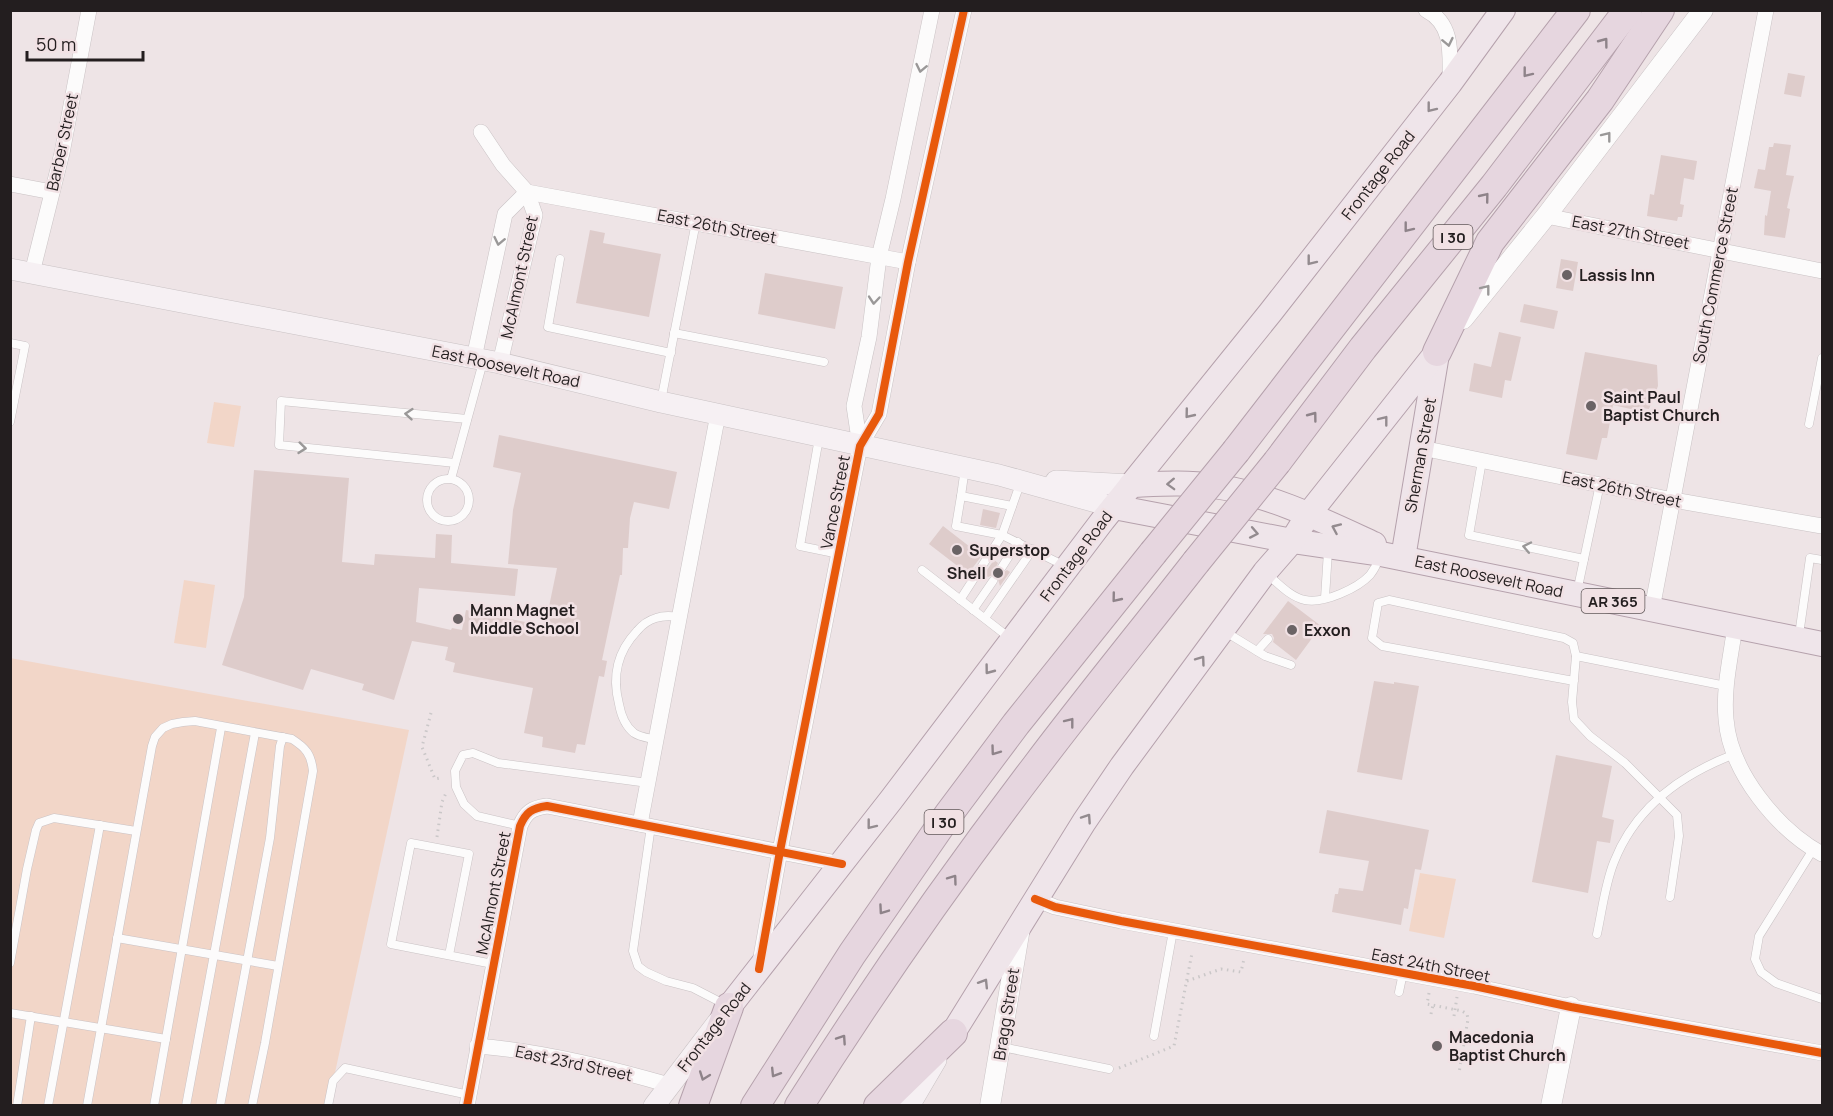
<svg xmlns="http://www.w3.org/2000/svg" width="1833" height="1116" font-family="Manrope,sans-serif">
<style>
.green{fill:#f2d6c8}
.building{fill:#decccb}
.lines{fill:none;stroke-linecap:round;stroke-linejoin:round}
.service-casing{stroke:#c9c2c4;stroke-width:9}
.minor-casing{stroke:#c9c2c4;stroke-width:16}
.tertiary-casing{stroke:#c9c2c4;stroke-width:21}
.secondary-casing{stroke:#c9c2c4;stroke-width:22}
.primary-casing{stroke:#b5a1ac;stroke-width:26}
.motorway-casing{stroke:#b5a1ac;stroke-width:30}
.path{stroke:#cac7c8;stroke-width:3;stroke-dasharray:1.5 4.5;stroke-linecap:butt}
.service{stroke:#fcfbfb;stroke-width:8}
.minor{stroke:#fcfbfb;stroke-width:15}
.tertiary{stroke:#fcfbfb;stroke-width:20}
.secondary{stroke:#f6f0f3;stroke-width:21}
.primary{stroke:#efe5ea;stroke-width:24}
.motorway{stroke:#e6d6df;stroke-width:28}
.motorway-bridge-casing{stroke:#b5a1ac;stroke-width:30;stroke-linecap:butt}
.motorway-bridge{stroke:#e6d6df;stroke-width:28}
.cycleway-casing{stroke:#f1e1e4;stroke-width:11}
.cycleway{stroke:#e8590c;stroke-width:8}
.oneway{stroke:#9a9898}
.oneway2{stroke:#8e8389}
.oneway3{stroke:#938b8f}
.poi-dot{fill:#6a6365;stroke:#f1e1e4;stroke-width:2}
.labels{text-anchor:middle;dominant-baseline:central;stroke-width:5;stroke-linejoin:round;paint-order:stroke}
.shield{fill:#f1e1e4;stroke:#61585a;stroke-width:1.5}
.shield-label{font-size:15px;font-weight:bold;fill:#231e1f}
.street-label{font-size:16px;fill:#231e1f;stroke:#f1e1e4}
.poi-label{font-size:16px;font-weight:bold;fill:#231e1f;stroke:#f1e1e4;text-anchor:start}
</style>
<rect width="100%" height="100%" fill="#eee4e6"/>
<g class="green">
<polygon points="214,402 241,406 234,447 207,443"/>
<polygon points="184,580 215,585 206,648 174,643"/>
<polygon points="10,658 409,730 328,1105 11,1105"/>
<polygon points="1420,873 1456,879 1444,938 1409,931"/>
</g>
<g class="building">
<polygon points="1788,73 1805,76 1801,97 1784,94"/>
<polygon points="1774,143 1791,145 1786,175 1794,176 1787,208 1790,209 1785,238 1764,235 1765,215 1767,216 1771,191 1754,188 1758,169 1765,170 1769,147 1773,147"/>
<polygon points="1661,155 1697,161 1694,180 1684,178 1680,204 1684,205 1682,217 1678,217 1677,221 1647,216 1650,194 1654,195"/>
<polygon points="590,230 605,233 603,243 661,254 649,317 576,303"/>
<polygon points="1561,259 1578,262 1573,291 1556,288"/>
<polygon points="765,273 843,287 835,329 758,314"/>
<polygon points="1524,304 1558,311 1554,329 1520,322"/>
<polygon points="1499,332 1521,337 1511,381 1505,380 1502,398 1469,391 1474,363 1491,367"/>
<polygon points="1585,352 1657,365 1658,386 1649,409 1635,407 1635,410 1613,405 1607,438 1602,438 1597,460 1566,454"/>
<polygon points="499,435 677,472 669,509 634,502 630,518 628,548 623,548 622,575 620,575 602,660 607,661 604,677 599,676 585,745 577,744 575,753 542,747 543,737 524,733 533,688 453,672 455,663 445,660 448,647 412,641 394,700 362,690 364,684 311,669 303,690 222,665 244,597 254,470 349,478 342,562 374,565 375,554 435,558 436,534 452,535 451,563 518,569 515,596 419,588 416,622 451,630 452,628 462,630 466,610 545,626 557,568 508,564 513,510 521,473 493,467"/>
<polygon points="983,509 1000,513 996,528 980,525"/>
<polygon points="943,526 974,550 974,547 983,554 968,574 929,544"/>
<polygon points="994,560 998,563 996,567 998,572 1002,573 1007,570 1010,572 1000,586 997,576 993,575 988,577 984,574"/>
<polygon points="1288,601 1321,626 1296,660 1273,642 1274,638 1272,634 1263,634"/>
<polygon points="1374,681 1394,684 1394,682 1419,686 1402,780 1357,772"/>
<polygon points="1556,755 1612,766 1602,817 1614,820 1610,843 1597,841 1588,893 1532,882"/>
<polygon points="1327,810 1429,830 1421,870 1415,869 1408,909 1404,908 1401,925 1332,912 1335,894 1338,894 1339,888 1363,891 1369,861 1319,853"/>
</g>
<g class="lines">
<g class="service-casing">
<g id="service">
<polyline points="560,259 548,327 671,353"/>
<polyline points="674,333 824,362"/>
<polyline points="10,343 25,346 10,422"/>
<polyline points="661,401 696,222"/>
<polyline points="1809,424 1822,358"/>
<polyline points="819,438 800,546 839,554"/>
<polyline points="1482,461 1469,535 1584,559"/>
<polyline points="455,463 279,445 281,401 467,419"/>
<polyline points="965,468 961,496 1012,506"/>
<circle cx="448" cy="500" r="21"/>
<polyline points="451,479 483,362"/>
<polyline points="1020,484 1002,535 1063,565"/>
<polyline points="1002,567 1018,542"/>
<polyline points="922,570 1011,639"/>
<path d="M1266 573C1278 583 1290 597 1305 600 1324 604 1358 588 1370 575 1374 570 1377 564 1379 558"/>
<polyline points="1577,592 1600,484"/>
<polyline points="1325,598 1328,551"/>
<polyline points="960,600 1002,535 956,526 961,496"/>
<polyline points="973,610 993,581"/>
<polyline points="985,618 1033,549"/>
<polyline points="1224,631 1265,656 1291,665"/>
<polyline points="1799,635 1810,558 1822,560"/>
<polyline points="1257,651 1268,639"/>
<polyline points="1576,656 1726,686"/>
<polyline points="1574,681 1382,646 1372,638 1378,603 1389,600 1564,638 1573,643 1576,656 1572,702 1574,719 1590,736 1625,763 1677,815 1679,836 1670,897"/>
<path d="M656 740C649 738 640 737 634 733 625 726 621 715 619 704 612 677 617 652 637 631 642 625 649 620 656 618 664 615 672 616 680 617"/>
<polyline points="520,826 477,816 464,804 456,787 455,771 463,755 473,753 498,763 648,783"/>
<polyline points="651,826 633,951 638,966 646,972 666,981 693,988 726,1005"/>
<polyline points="1814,848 1759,936 1755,959 1761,972 1776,983 1822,999"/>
<path d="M1597 934C1602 911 1605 884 1614 862 1635 808 1682 774 1735 754"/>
<polyline points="117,938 278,966"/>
<polyline points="449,955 469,854 411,843 391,944 493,964"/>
<polyline points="10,963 27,869 36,830 39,823 54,818 136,831"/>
<polyline points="1399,992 1403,973"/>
<polyline points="10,1013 166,1039"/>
<polyline points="1154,1036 1173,931"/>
<polyline points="1002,1047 1109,1069"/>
<polyline points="17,1106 31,1016"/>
<polyline points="48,1106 100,825"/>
<path d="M87 1106 152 746 155 737 163 728 172 724 183 722 195 721 292 739C306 748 311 754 313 771L265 1043 252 1106"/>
<polyline points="154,1106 221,728"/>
<polyline points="186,1106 255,733"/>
<polyline points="220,1106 270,838 280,746 283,737"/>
<polyline points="328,1106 333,1081 345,1068 469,1095"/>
</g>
</g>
<g class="minor-casing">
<g id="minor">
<path d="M1426 10C1454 24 1450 55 1450 82"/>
<polyline points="481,132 503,165 527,192 535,215 500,363"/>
<polyline points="10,184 52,192"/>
<polyline points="527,192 908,262"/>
<polyline points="1546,216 1822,271"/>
<polyline points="32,273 62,153 89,10"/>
<polyline points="474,358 505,214 527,192"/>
<polyline points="860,446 854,406 869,337 879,257 893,199 932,10"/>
<polyline points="1422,448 1673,500 1822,526"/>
<polyline points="1652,609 1766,10"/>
<path d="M1735 626C1731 656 1723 688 1726 719 1730 772 1777 829 1822 854"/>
<polyline points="640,824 718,414"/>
<polyline points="1035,899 1055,907 1121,921 1474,986 1571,1007 1822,1053"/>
<polyline points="760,962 780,851 860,446 879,414 908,262 964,10"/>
<path d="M477 1046C542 1051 607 1067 669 1085"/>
<path d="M467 1106 520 826C526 812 532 808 547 806L842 864"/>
</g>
</g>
<g class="tertiary-casing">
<g id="tertiary">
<polyline points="1463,319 1546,216 1703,10"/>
<polyline points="990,1106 1020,928"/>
<polyline points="1551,1106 1571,1007"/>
</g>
</g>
<g class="secondary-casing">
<g id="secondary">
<polyline points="10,269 500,363 661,402 999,475 1114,507"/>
<polyline points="1056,481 1131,485"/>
<polyline points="654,1106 718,1022"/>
<polyline points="909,1106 936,1060"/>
</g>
</g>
<g class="primary-casing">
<g id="primary">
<path d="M1131 485C1158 484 1186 482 1214 486 1269 494 1324 521 1374 544"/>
<polyline points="1114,507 1292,541 1381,554 1822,644"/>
<polyline points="1403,558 1437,354"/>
<polyline points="729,1007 891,800 1103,520 1270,313 1450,83 1503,10"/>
<polyline points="953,1033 1084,822 1122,766 1265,572 1292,541 1308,515 1437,352"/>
</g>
</g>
<g class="motorway-casing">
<g id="motorway">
<polyline points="1437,352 1490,242 1600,100 1660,10"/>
<polyline points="1236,451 1576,10"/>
<polyline points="1277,462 1363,348 1494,186 1628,10"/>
<polyline points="693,1106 729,1007"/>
<polyline points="755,1106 852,954 948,815 1016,724 1153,553"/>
<path d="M799 1106C873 989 952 876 1036 766 1088 697 1143 630 1196 562"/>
<polyline points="878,1106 953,1033"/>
</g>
</g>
<g class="path">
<polyline points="431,713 422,747 435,779 440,778"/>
<polyline points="437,837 442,802 446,793"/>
<polyline points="1187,981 1221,969 1241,972 1244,959"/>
<polyline points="1429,993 1427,1004 1462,1011 1467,1014 1468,1019 1459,1073"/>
<polyline points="1431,1014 1433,1005"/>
<polyline points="1454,1016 1457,997"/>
<polyline points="1119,1068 1174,1046 1192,953"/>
</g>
<use href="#service" class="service"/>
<use href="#minor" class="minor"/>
<use href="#tertiary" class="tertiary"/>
<use href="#secondary" class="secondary"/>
<use href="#primary" class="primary"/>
<use href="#motorway" class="motorway"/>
<g class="motorway-bridge-casing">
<g id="motorway-bridge">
<polyline points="1153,553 1236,451"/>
<polyline points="1196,562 1277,462"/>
</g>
</g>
<use href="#motorway-bridge" class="motorway-bridge"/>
<g class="cycleway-casing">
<g id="cycleway">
<polyline points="1035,899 1055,907 1121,921 1474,986 1571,1007 1822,1053"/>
<polyline points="759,969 780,851 860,446 879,414 908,262 964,10"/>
<path d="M467 1106 520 826C526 812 532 808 547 806L842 864"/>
</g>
</g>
<use href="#cycleway" class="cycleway"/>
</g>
<defs><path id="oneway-chevron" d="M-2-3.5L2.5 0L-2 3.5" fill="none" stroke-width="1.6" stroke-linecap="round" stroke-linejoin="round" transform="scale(1.5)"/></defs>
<g class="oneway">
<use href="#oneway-chevron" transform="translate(1448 42) rotate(78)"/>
<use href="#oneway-chevron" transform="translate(921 68) rotate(102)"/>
<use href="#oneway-chevron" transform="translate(1607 136) rotate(-52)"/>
<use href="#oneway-chevron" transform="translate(499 241) rotate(102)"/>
<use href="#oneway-chevron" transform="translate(1486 289) rotate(-52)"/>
<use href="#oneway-chevron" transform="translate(874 300) rotate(95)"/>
<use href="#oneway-chevron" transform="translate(409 414) rotate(-175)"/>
<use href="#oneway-chevron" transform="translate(302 448) rotate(6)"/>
<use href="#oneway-chevron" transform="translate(1527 547) rotate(-168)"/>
</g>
<g class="oneway2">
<use href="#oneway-chevron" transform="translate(1604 42) rotate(-53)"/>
<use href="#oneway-chevron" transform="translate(1527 73) rotate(128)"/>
<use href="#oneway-chevron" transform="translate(1485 197) rotate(-51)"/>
<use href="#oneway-chevron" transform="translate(1408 228) rotate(128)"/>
<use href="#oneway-chevron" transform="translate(1313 416) rotate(-53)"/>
<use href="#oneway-chevron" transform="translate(1116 598) rotate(129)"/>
<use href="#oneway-chevron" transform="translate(1070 722) rotate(-52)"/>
<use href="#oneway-chevron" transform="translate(995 751) rotate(126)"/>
<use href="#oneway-chevron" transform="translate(953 879) rotate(-54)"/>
<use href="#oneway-chevron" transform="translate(883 910) rotate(125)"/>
<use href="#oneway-chevron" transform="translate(842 1039) rotate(-56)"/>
<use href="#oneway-chevron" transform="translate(775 1073) rotate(122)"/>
<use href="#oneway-chevron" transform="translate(704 1076) rotate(110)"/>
</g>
<g class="oneway3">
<use href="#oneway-chevron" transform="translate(1431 108) rotate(128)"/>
<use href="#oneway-chevron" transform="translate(1311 261) rotate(128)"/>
<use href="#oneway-chevron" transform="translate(1189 414) rotate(129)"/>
<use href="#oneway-chevron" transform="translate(1384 420) rotate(-52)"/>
<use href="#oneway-chevron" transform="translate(1171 484) rotate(178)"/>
<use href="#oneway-chevron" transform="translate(1336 528) rotate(-156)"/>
<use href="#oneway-chevron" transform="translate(1254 533) rotate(11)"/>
<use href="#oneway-chevron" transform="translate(1201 660) rotate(-54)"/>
<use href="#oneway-chevron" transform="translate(989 670) rotate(127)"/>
<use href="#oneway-chevron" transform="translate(1087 818) rotate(-56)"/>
<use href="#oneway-chevron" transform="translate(871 825) rotate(128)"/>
<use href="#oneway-chevron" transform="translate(984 983) rotate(-58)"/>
</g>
<g class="poi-dot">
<circle cx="1567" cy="275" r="6"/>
<circle cx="1591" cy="406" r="6"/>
<circle cx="957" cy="550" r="6"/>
<circle cx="998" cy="573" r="6"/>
<circle cx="458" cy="619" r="6"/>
<circle cx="1292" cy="630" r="6"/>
<circle cx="1437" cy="1046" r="6"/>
</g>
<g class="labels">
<g class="shield">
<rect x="1433.5" y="225" width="39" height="24" rx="4.5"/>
<rect x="1581.5" y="589" width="63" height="24" rx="4.5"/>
<rect x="924.5" y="810" width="39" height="24" rx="4.5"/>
</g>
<g class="shield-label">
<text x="1453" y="237">I 30</text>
<text x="1613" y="601">AR 365</text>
<text x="944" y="822">I 30</text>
</g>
<g class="street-label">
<text transform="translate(62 142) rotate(-78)">Barber Street</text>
<text transform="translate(1378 175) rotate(-52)">Frontage Road</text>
<text transform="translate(717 226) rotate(11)">East 26th Street</text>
<text transform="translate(1631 232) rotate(11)">East 27th Street</text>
<text transform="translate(1715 275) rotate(-79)">South Commerce Street</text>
<text transform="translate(519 277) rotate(-78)">McAlmont Street</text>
<text transform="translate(506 366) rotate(12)">East Roosevelt Road</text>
<text transform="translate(1420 455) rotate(-80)">Sherman Street</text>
<text transform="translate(1622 489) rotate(12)">East 26th Street</text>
<text transform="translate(835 502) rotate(-79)">Vance Street</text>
<text transform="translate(1076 556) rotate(-53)">Frontage Road</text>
<text transform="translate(1489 576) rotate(12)">East Roosevelt Road</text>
<text transform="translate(493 893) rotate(-79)">McAlmont Street</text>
<text transform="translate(1431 965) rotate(11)">East 24th Street</text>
<text transform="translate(1006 1014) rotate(-81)">Bragg Street</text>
<text transform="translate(714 1027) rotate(-52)">Frontage Road</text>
<text transform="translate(574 1063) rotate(12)">East 23rd Street</text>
</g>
<g class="poi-label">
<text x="1579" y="275">Lassis Inn</text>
<text x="1603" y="397">Saint Paul<tspan x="1603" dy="18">Baptist Church</tspan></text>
<text x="969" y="550">Superstop</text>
<text x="986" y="573" text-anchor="end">Shell</text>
<text x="470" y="610">Mann Magnet<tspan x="470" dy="18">Middle School</tspan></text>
<text x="1304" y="630">Exxon</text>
<text x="1449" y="1037">Macedonia<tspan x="1449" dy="18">Baptist Church</tspan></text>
</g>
</g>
<rect width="1833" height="1116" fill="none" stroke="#231e1f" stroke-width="24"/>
<path d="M27 51v9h116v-9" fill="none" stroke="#231e1f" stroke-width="3"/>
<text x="36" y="51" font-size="18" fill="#231e1f" stroke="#f1e1e4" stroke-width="4.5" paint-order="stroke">50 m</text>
</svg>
